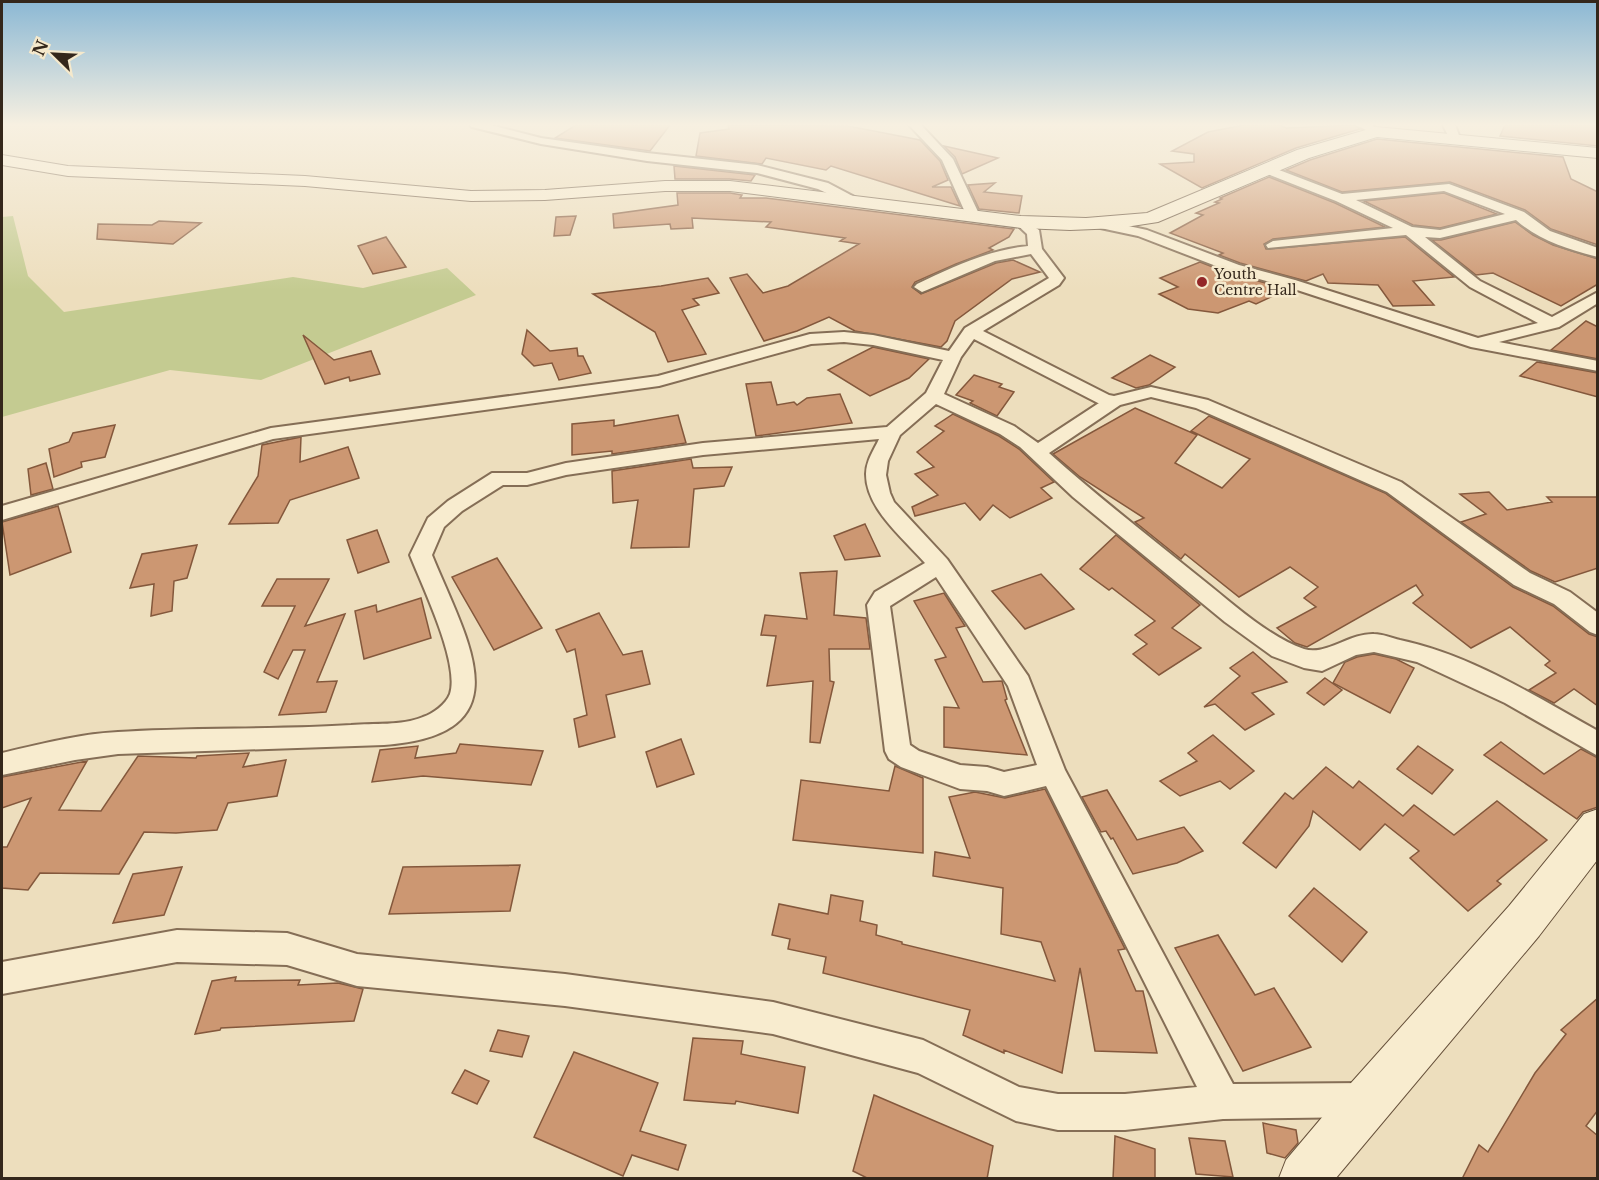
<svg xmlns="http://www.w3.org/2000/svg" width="1599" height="1180" font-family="'Libre Baskerville',serif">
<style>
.green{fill:#c4cb91}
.building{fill:#cc9772;stroke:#84583c;stroke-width:1.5}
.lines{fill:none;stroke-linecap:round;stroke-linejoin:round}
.street-casing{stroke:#856e56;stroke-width:4}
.secondary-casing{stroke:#66503a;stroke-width:2}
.street{fill:#f8eccf;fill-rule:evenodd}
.secondary{fill:#f8eccf;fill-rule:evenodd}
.poi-dot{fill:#932728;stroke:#f5e9cc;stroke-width:2}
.labels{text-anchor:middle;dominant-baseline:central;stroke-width:5;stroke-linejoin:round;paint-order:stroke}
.far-poi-label{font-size:14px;fill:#34271b;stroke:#f5e9cc;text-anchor:start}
</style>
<rect width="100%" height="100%" fill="#eddebd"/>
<polygon class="green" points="13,216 28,276 64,312 293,277 363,288 447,268 476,295 261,380 170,370 2,417 2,217"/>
<g class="building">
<polygon points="576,125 670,125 650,151 555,138"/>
<polygon points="728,125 848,126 920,140 940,161 948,180 932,187 951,187 960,206 831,166 826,170 766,158 762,164 696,156 700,133 729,129"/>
<polygon points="1244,125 1280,125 1286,128 1354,125 1360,129 1296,148 1202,188 1160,164 1194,162 1194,154 1172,151 1208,132"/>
<polygon points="1505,125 1598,125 1598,146 1500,136"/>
<polygon points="1377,139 1563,157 1571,179 1598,192 1598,245 1551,229 1525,210 1450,182 1342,192 1286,170 1310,160"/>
<polygon points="944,146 998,158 962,174 955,157"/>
<polygon points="674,166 755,175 751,181 730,179 675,179"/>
<polygon points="1269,177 1335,203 1385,227 1273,239 1264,244 1266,249 1405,237 1454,277 1413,281 1434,305 1393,306 1378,285 1328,283 1323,274 1306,281 1240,263 1219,255 1223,253 1170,233 1203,215 1196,213 1219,203 1215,202 1222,199 1220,198"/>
<polygon points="995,183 984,192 1022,196 1019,213 979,209 968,185"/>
<polygon points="677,193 730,193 742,195 740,198 766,198 1014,229 1009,237 989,248 993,250 956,264 915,282 912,287 921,294 996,263 1013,260 1040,272 1012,279 955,321 947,341 941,347 855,331 829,317 797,331 764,341 730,278 747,274 763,293 788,286 859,244 840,241 845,238 766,227 771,222 692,218 693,228 671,229 670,224 614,228 613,214 678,205"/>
<polygon points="1444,193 1497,214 1440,228 1413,225 1364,201"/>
<polygon points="576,216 570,235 554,236 556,217"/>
<polygon points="159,221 201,223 173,244 97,239 98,224 152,225"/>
<polygon points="1515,222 1533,235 1553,245 1598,259 1598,284 1561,306 1493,273 1476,275 1432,240 1441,240"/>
<polygon points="386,237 406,267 373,274 358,246"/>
<polygon points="1200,262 1228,273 1288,289 1256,304 1249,301 1218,313 1188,309 1159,294 1178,287 1160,278"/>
<polygon points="708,278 719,293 693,299 699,305 682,310 706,354 668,362 655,332 593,294 661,286"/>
<polygon points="1586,321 1598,327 1598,359 1551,350"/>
<polygon points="527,330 550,351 577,348 578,356 583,356 591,373 559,380 552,363 534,366 522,354"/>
<polygon points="303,335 334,360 371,351 380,374 350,381 349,377 325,384"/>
<polygon points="873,347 929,359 909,378 870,396 828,370"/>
<polygon points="1150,355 1175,367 1149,385 1136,388 1112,378"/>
<polygon points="1537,362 1598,373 1598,397 1520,376"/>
<polygon points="974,375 1002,384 999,387 1014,392 997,416 970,403 973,401 956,395"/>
<polygon points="771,382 777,405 794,402 797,405 807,398 840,394 852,423 756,436 746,384"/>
<polygon points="1135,408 1197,435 1175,463 1222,488 1250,459 1191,431 1209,416 1385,493 1513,587 1553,606 1589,634 1598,637 1598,706 1574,689 1554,703 1529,690 1556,673 1545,665 1550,661 1510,627 1471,648 1413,603 1423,595 1416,585 1307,647 1295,643 1277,628 1316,607 1304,598 1318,587 1290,567 1239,597 1185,554 1181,559 1135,522 1144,518 1080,477 1053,454"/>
<polygon points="953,414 999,436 1019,449 1054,482 1041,488 1052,498 1010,518 993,505 980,520 965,503 915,516 912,507 938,495 915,474 934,467 917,452 944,431 935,426"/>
<polygon points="678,415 686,443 612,454 612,451 572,455 572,424 614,420 614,426"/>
<polygon points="115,425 105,457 81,462 82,467 54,477 49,449 69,442 73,433"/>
<polygon points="301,437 300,462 348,447 359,478 290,500 278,523 229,524 258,476 262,445"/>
<polygon points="691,459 693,468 732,467 724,486 694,489 689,547 631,548 638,500 613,503 612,471"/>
<polygon points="46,463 53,489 31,495 28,469"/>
<polygon points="1489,492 1507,510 1552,502 1547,497 1598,497 1598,568 1555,582 1531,571 1461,522 1486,514 1460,494"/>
<polygon points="58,506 71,552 10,575 2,522"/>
<polygon points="865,524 880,556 845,560 834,536"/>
<polygon points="377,530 389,562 358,573 347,540"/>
<polygon points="1116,535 1200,605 1172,628 1201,648 1159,675 1133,654 1147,644 1135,635 1155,621 1112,588 1109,590 1080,569"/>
<polygon points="197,545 187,578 174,581 172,611 151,616 154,584 130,588 142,554"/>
<polygon points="497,558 542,628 494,650 452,577"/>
<polygon points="837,571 834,615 866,618 870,649 829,649 830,681 834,682 820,743 810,742 813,681 767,686 776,636 761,635 765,615 807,619 800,573"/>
<polygon points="1041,574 1074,609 1025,629 992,591"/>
<polygon points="277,579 329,579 305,626 345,614 317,682 337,681 326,712 279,715 305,650 293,650 278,679 264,672 295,606 262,606"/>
<polygon points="944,593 965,626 956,628 983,682 1002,681 1007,699 1005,700 1027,755 944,747 944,707 959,708 935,660 946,657 914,601"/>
<polygon points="421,598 431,638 364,659 355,611 376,605 377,612"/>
<polygon points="599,613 623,655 642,651 650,684 606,695 615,737 579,747 574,719 587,715 575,649 567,652 556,630"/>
<polygon points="1253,652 1287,682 1252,693 1274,714 1245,730 1215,704 1204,707 1240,676 1230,668"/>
<polygon points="1374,654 1396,659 1414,668 1390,713 1333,683 1345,662 1357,657"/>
<polygon points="1325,678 1342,690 1324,705 1307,693"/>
<polygon points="1213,735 1254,771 1230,789 1220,781 1180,796 1160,781 1197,761 1188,753"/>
<polygon points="681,739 694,774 657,787 646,752"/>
<polygon points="1501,742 1544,774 1581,749 1598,758 1598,807 1583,812 1577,819 1484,755"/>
<polygon points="460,744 543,751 531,785 423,776 372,782 380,750 418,746 415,758 456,753"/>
<polygon points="1418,746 1453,770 1432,794 1397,769"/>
<polygon points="249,753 243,767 286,760 277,796 228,803 217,830 176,833 144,832 119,874 40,873 28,890 2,888 2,847 7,847 31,798 2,808 2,777 87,761 59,810 101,811 138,756 196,758 197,756"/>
<polygon points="895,766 923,778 923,853 793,840 801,780 889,791"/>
<polygon points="1326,767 1353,788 1359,781 1403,816 1414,805 1454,835 1497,801 1547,840 1497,881 1501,884 1468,911 1410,858 1419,851 1385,824 1360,850 1313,811 1309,826 1276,868 1243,843 1285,793 1293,799"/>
<polygon points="1045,789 1125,949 1118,950 1136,991 1143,991 1157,1053 1095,1051 1080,968 1062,1073 1004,1050 1004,1053 963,1035 970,1010 823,973 826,957 788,949 790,939 772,935 779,904 828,914 831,895 863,901 860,921 877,925 876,935 902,942 902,944 1055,981 1041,942 1001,934 1003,888 933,876 935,852 970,858 949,797 975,792 1005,798"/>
<polygon points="1107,790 1137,840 1184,827 1203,851 1177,863 1133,874 1113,838 1111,839 1106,831 1101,832 1082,797"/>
<polygon points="520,865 510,911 389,914 403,867"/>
<polygon points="182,867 164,915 113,923 133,874"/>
<polygon points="1314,888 1367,932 1342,962 1289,916"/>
<polygon points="1218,935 1255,995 1274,988 1311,1047 1243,1071 1175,948"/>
<polygon points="236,977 235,981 300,980 298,985 338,983 363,989 354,1021 221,1028 220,1030 195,1034 212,981"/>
<polygon points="1598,998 1598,1110 1586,1126 1598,1136 1598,1179 1462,1179 1479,1145 1488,1152 1535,1073 1566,1034 1561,1030"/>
<polygon points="498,1030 529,1036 522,1057 490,1051"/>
<polygon points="693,1038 743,1041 741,1054 805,1067 798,1113 736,1101 735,1104 684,1100"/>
<polygon points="574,1052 658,1083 640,1131 686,1145 678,1170 632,1155 623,1176 534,1137"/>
<polygon points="465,1070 489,1081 477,1104 452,1093"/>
<polygon points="874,1095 993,1146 987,1179 869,1179 853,1171"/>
<polygon points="1263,1123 1296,1130 1298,1143 1285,1158 1267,1153"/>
<polygon points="1115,1136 1155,1149 1155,1179 1113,1179"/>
<polygon points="1189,1138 1225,1141 1233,1177 1196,1174"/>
</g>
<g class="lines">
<g class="street-casing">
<g id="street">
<polygon points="470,125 490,125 541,138 647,153 757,165 828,183 864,202 862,205 852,205 818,189 757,173 647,161 541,144 472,127"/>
<polygon points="909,125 921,125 953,159 980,216 978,219 968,219 942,160"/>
<polygon points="1356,125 1371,125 1382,132 1376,135"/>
<polygon points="1443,125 1455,125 1460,138 1458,140 1450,140"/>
<path d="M1269 166 1342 194 1449 184 1524 212 1550 231 1598 248V257C1569 250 1538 240 1516 220L1440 238 1425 237 1480 281 1552 317 1598 292V303L1559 327 1499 342 1598 361V371L1471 347 1285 286 1229 271 1138 236 1091 226 1089 223 1096 219 1147 230 1239 265 1295 280 1478 338 1538 323 1470 287 1406 235 1268 248 1266 245 1273 241 1393 228 1336 201 1265 173 1263 170ZM1444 191 1505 214 1440 230 1412 227 1356 200Z"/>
<path d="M1021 218 1039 230 1042 249 1064 278 1059 285 983 331 1109 395 1114 396 1151 387 1208 400 1401 482 1530 573 1570 592 1598 613V635L1590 632 1554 604 1514 585 1387 492 1196 408 1151 397 1120 405 1049 453C1098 497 1151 538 1203 580 1232 603 1269 637 1304 649 1326 656 1349 633 1374 634 1382 634 1392 638 1400 640 1471 655 1535 696 1598 731V756L1505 703 1417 662 1374 652 1356 655 1322 671 1304 668 1272 656 1225 622 1073 497 1020 447 1000 434 936 404 900 435 888 461 886 475 890 493 894 502 947 559 1028 676 1065 770 1233 1084 1366 1083 1378 1088 1383 1100 1378 1112 1366 1117 1223 1119 1125 1130H1058L1016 1121 918 1073 773 1034 565 1006 357 986 287 965 177 962 2 994V962L177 930 287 933 357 954 565 974 773 1002 923 1040 1019 1087 1058 1094H1125L1197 1087 1046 786 1004 796 987 791 960 789 901 767 889 759 885 751 867 605 875 592 925 563C904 539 866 509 866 474 866 461 874 450 879 439L703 455 566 475 527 485H503L462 511 444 527 432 555C466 639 528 735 384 745L118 754 75 760 2 775V753C40 744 79 734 118 732 196 727 273 730 351 725 374 723 401 726 423 717 433 714 446 704 450 694 460 663 422 586 410 555L428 518 448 501 492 473H527L566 463 703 443 887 427 926 393 943 360 873 345 844 342 811 344 659 386 273 439 2 520V506L271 428 658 376 810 334 844 332 873 335 949 351 965 328 1049 278 1031 254 995 261 927 290 922 292 914 287 917 284C953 267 988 250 1028 246L1027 234 1014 222ZM974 339 1098 403H1099L1038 443 1014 426 944 394 961 357ZM936 577 1008 686 1037 765 1004 772 987 767 960 765 919 751 910 745 890 606Z"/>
</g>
</g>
<g class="secondary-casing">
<g id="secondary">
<polygon points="1376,127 1598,148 1598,158 1377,137 1309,158 1158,222 1119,228 1070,230 1021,228 730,191 665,191 545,200 471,201 305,186 68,176 2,165 2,155 68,166 305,176 471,191 545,190 665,181 730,181 1021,216 1086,218 1147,213 1297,150"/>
<polygon points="1598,809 1598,859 1539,936 1336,1178 1279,1178 1286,1160 1351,1083 1509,906 1584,814"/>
</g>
</g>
<use href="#street" class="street"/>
<use href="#secondary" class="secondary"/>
</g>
<linearGradient id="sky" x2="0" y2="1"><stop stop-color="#8bb8d4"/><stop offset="0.43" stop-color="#f7f0e1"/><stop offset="1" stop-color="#f7f0e1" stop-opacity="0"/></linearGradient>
<rect width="1599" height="290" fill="url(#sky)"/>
<circle class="poi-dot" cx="1202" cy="282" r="6"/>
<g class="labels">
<g class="far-poi-label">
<text x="1214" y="274">Youth<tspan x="1214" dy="16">Centre Hall</tspan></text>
</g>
</g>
<rect width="1599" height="1180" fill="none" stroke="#34271b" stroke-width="6"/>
<g transform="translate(54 54) rotate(294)" stroke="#f5e9cc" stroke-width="4.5" paint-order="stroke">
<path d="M0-4.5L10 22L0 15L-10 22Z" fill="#34271b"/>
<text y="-9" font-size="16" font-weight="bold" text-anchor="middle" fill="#34271b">N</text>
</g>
</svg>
